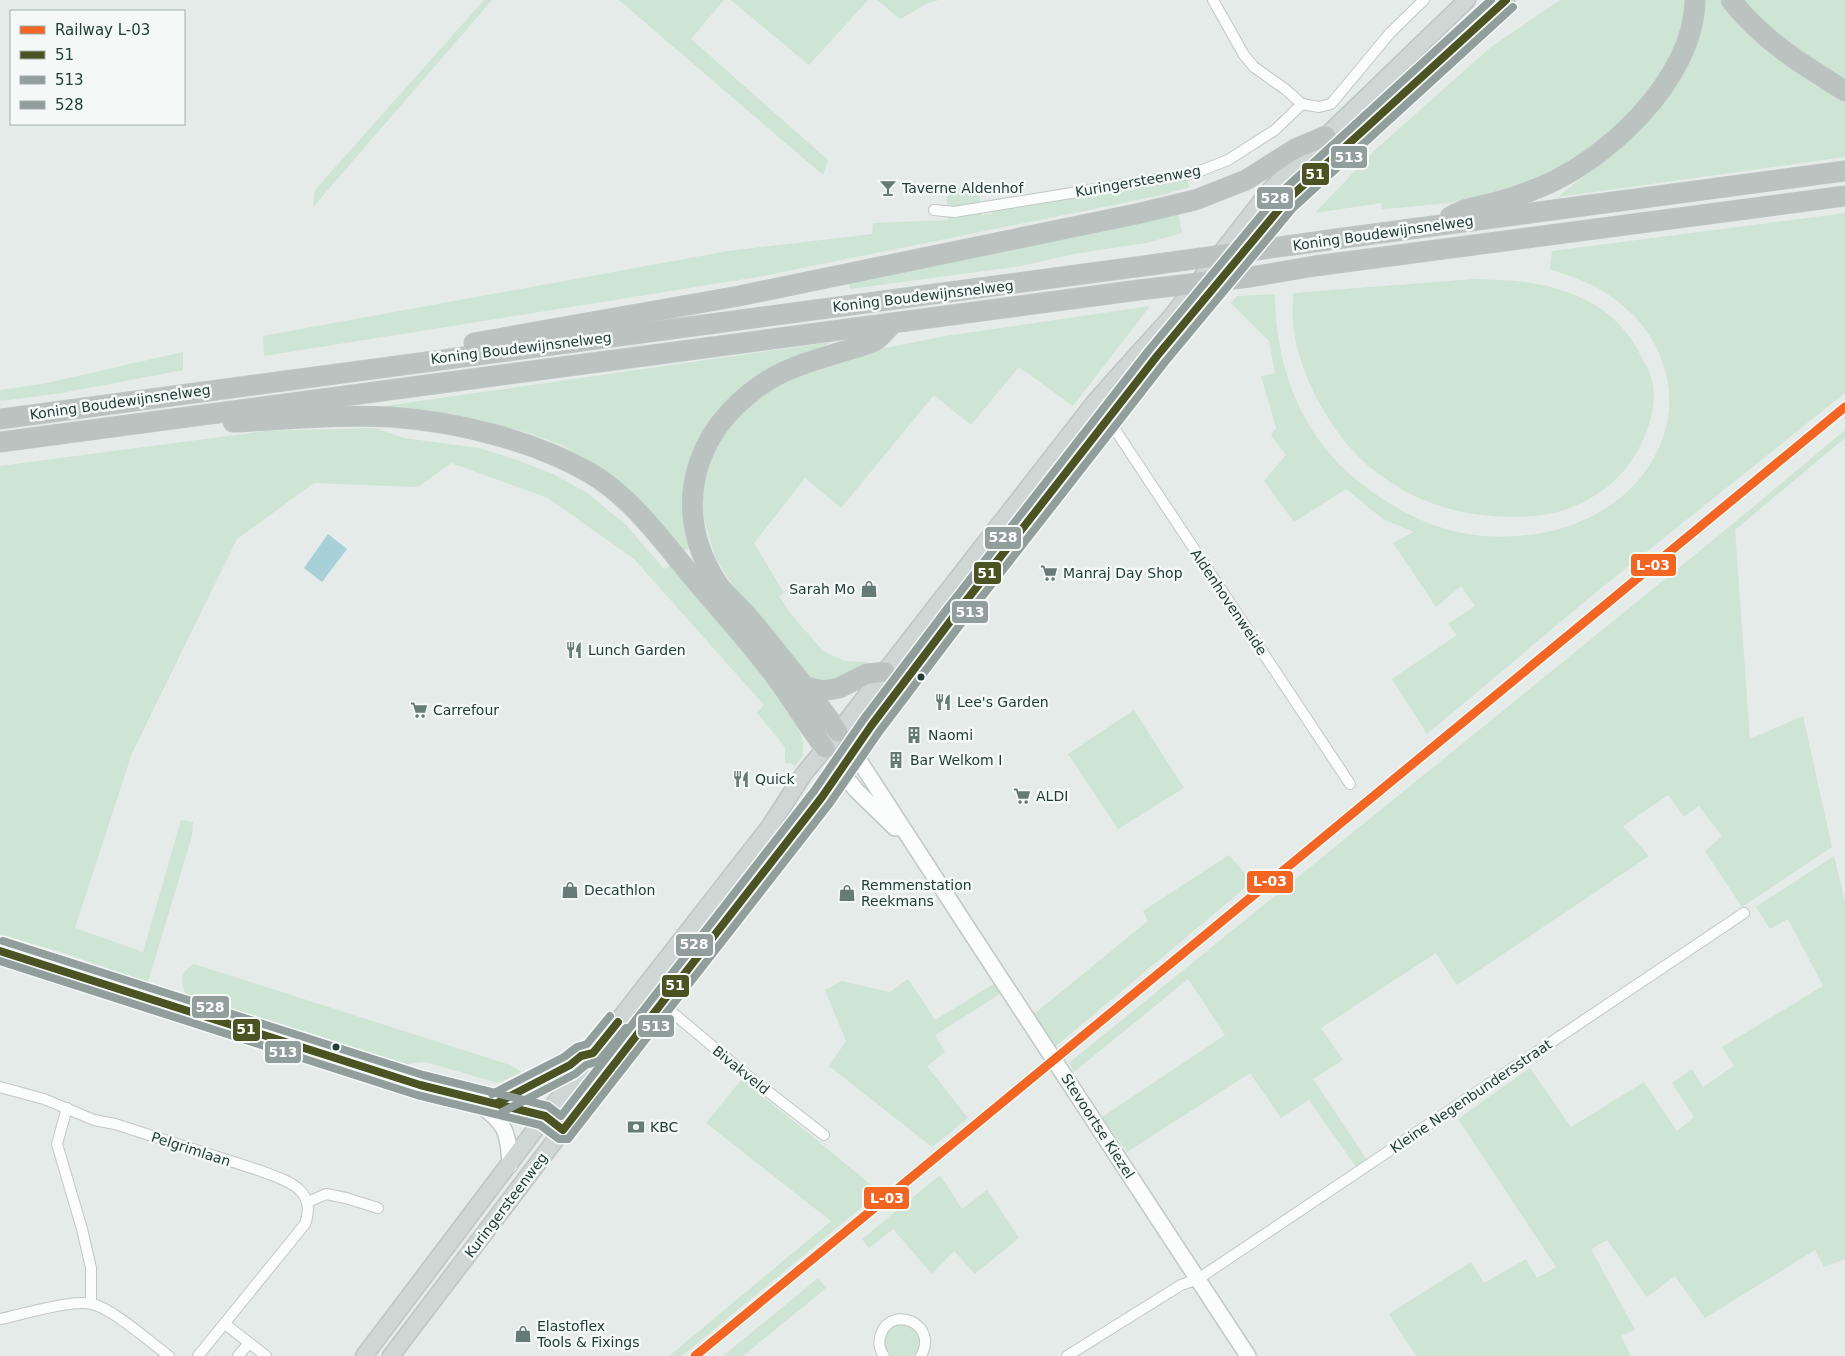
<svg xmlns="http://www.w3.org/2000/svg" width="1845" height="1356" font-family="'DejaVu Sans',sans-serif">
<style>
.green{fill:#cee4d5}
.water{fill:#a7d0d9}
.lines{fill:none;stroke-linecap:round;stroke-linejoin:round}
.street-casing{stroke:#c2c8c5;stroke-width:12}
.secondary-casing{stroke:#c1c9c6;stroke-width:18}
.primary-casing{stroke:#bdc6c4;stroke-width:19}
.highway-casing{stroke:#bdc6c4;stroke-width:21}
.street{stroke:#fbfcfc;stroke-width:10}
.secondary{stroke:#fbfcfc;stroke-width:15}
.primary{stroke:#ced7d4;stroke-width:16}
.highway{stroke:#bbc3c1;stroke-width:19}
.highway-bridge-casing{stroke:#bdc6c4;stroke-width:21;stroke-linecap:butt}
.highway-bridge{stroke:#bbc3c1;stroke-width:19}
.bus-1-casing{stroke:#f4f9f7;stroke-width:11}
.bus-2-casing{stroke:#f4f9f7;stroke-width:11}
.bus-3-casing{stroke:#f4f9f7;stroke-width:11}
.bus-1{stroke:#4a5321;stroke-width:8}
.bus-2{stroke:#919e9c;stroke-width:8}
.bus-3{stroke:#919e9c;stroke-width:8}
.rail-1-casing{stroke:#f4f9f7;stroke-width:12}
.rail-1{stroke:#f26522;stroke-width:9}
.bus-dot{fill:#233e38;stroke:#f4f9f7;stroke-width:2}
.labels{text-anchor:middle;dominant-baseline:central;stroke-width:5;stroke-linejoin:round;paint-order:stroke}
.street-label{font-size:14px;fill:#233e38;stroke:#f4f9f7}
.poi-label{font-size:14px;fill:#233e38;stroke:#f4f9f7;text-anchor:start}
.line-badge{stroke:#f4f9f7;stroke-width:2}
.badge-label{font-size:14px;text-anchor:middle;font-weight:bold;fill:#fff}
</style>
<rect width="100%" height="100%" fill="#e5ebe8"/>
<g class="green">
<polygon points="484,0 492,0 313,207 315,190"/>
<polygon points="619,0 724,0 691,39 828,160 823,175"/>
<polygon points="731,0 868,0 809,65"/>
<polygon points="877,0 939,0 930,2 900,19"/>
<path d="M1560 0H1686C1676 95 1578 171 1492 194 1456 204 1418 206 1382 209L1381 203 1315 213 1374 151 1491 47Z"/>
<path d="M1702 0H1719L1753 39 1817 87 1845 99V157L1558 197C1581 178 1606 161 1626 140 1658 107 1709 49 1702 0Z"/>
<polygon points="1740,0 1845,0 1845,81 1835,76 1768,29"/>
<polygon points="1185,168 1189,187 1162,195 758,277 264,356 263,336 728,251 872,234 873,223 948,220 946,189 979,185 981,215 992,214 991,200"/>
<polygon points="1178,212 1182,233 1146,243 1073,254 1021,266 850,289 848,279"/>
<path d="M1845 213V393L1595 593 1427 734 1392 679 1457 635 1448 624 1475 606 1461 586 1436 607 1393 543 1414 532 1383 519 1346 489 1294 522 1264 481 1286 455 1271 435 1276 428 1261 376 1275 373 1269 341 1231 303 1237 296 1275 294C1275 366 1301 436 1359 482 1392 508 1432 530 1475 535 1547 544 1630 517 1660 445 1669 424 1671 405 1668 383 1661 343 1639 315 1606 293 1589 282 1569 276 1550 269L1552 251Z"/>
<path d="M1474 279C1510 280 1545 281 1579 297 1607 309 1628 329 1641 356 1644 362 1648 368 1650 374 1663 409 1639 459 1613 482 1600 494 1581 504 1565 510 1543 517 1516 518 1493 516 1449 513 1411 499 1376 472 1334 440 1299 377 1293 325 1292 314 1293 303 1293 293Z"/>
<polygon points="1150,306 1073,406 1019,367 971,425 934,395 841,508 805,478 754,543 784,593 779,596 791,614 823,651 845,661 868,662 863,669 826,686 807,679 752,616 715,557 701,509 703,482 713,453 727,428 748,404 797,373 864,352 946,336"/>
<polygon points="832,342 775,368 707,432 695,548 684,550 630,490 562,445 525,432 484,422 426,411 377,412 371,408"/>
<polygon points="183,352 183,370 62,393 0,401 0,390 42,384"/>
<polygon points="375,428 404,438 479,448 517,460 551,473 586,492 626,525 664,569 671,565 767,679 800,732 803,743 803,755 795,766 791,763 785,763 785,747 757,713 764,705 634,559 548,498 451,463 418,487 314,483 237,539 132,753 75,928 143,952 181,820 193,822 192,836 148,982 136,979 67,954 0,934 0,466 265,431"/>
<polygon points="1845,430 1845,438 1735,530 1750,739 1803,716 1832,847 1742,907 1705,851 1722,836 1699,806 1684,817 1668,795 1623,826 1649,856 1457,985 1436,953 1321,1028 1343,1060 1313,1079 1367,1160 1356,1167 1309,1100 1281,1118 1250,1073 1127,1152 1102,1117 1225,1035 1188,979 1074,1072 1069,1063 1734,523"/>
<polygon points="1134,710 1184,788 1118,829 1068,754"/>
<polygon points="1229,855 1252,882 1056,1046 1034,1014 1148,921 1143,911"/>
<polygon points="1834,856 1845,902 1845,1259 1824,1267 1815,1250 1705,1318 1675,1276 1647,1297 1607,1240 1591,1249 1635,1330 1621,1336 1631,1356 1416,1356 1389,1314 1471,1262 1484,1283 1526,1259 1537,1278 1556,1267 1458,1119 1530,1068 1571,1127 1644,1082 1677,1131 1694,1117 1672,1083 1692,1069 1703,1087 1734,1066 1722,1047 1823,986 1788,919 1770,929 1756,907"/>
<path d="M194 964 510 1065 522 1072 498 1083 425 1062 412 1063 397 1069 187 996C179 982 180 972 194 964Z"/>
<polygon points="908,979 935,1020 994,984 1000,994 935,1035 945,1052 927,1066 968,1118 932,1147 829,1066 846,1041 825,990 842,981 890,992"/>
<polygon points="742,1079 880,1192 682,1356 669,1356 831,1221 706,1123"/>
<polygon points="940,1175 962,1209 987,1190 1019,1238 975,1274 954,1251 932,1274 893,1229 869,1248 862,1239"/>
<polygon points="818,1278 826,1288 743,1356 723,1356"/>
<path d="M905 1323C918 1332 927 1342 914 1356H889L883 1346 885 1333 896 1324Z"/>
</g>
<polygon class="water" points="328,534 347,549 322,582 304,568"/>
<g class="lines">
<g class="street-casing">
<g id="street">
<polyline points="1213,0 1244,55 1254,67 1285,89 1302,104"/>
<polyline points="1302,104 1319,107 1331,104 1390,33 1424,0"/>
<polyline points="934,210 954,212 1195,173 1228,160 1275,130 1302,104"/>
<polyline points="1108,419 1350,784"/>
<polyline points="661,1003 748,1076 824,1135"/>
<path d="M0 1087 44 1099 94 1120 115 1124 258 1170C285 1180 318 1188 305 1224L198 1356"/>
<polyline points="67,1108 57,1144 82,1229 91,1268 91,1303"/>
<polyline points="308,1202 326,1194 346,1198 378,1208"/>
<path d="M0 1319C21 1315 73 1299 92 1304 112 1308 151 1343 169 1356"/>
<polyline points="225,1324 266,1356"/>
<polyline points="238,1356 249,1343"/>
<path d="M884 1356C879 1349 878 1342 881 1334 892 1304 939 1324 921 1356"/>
<polyline points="1067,1356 1181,1285 1198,1279 1744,913"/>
</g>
</g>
<g class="secondary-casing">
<g id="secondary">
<polyline points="853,751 969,930 1248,1356"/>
<polyline points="841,771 856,790 895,828"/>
<polyline points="0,951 420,1085 522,1109 545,1116 563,1130"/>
<path d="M473 1099C504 1124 508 1125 510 1165"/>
<polyline points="497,1103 570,1065 581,1056 593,1053"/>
</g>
</g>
<g class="primary-casing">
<g id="primary">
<polyline points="364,1356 593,1053 770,826 803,775 838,732 1094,403 1124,369 1171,317 1270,190 1467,0"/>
<polyline points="391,1356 563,1130 822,797 871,726 955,615 1157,356 1196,311 1286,201 1506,0"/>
</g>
</g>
<g class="highway-casing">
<g id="highway">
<path d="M1731 0C1761 39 1804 66 1845 91"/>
<path d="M1450 217C1465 207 1480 207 1497 202 1509 199 1521 195 1533 190 1604 164 1694 80 1695 0"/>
<polyline points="1336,239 1845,171"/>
<polyline points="1315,266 1845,196"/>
<polyline points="474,343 739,296 1136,214 1195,200 1246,180 1295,149 1326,136"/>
<polyline points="0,419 1158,264"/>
<path d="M233 422C286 420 338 414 391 417 458 422 532 440 590 473 629 496 658 535 686 569 713 602 743 634 769 668 789 693 805 722 825 748"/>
<polyline points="0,442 1139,290"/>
<polyline points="806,687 823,691 839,688 867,674 885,672"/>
<path d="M838 732C811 693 780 656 750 619 740 607 726 596 717 583 670 509 693 430 764 383 788 367 816 360 844 351 854 348 867 345 876 340 882 336 887 329 892 324"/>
</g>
</g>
<use href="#street" class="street"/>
<use href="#secondary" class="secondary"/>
<use href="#primary" class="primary"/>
<use href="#highway" class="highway"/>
<g class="highway-bridge-casing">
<g id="highway-bridge">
<polyline points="1158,264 1336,239"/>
<polyline points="1139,290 1250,277 1315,266"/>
</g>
</g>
<use href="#highway-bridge" class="highway-bridge"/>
<g class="bus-1-casing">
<g id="bus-1">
<polyline points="0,951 420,1085 545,1116 563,1130 822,797 871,726 955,615 1157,356 1286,201 1506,0"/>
<polyline points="497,1103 570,1065 581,1056 593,1053 618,1022"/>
</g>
</g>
<g class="bus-2-casing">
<g id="bus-2">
<polyline points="0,961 417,1095 540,1125 559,1139 568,1139 830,803 879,732 963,621 1165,362 1293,208 1513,7"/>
<polyline points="502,1112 575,1074 586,1065 599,1061 626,1028"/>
</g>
</g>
<g class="bus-3-casing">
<g id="bus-3">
<polyline points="3,941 423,1075 548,1106 561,1116 814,791 863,720 947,609 1149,350 1278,195 1491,0"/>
<polyline points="492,1094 564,1057 577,1047 587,1044 610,1016"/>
</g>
</g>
<use href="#bus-1" class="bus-1"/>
<use href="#bus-2" class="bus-2"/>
<use href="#bus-3" class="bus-3"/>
<g class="rail-1-casing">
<polyline id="rail-1" points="695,1356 1845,407"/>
</g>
<use href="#rail-1" class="rail-1"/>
</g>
<defs>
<g id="bar-bare" transform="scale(1.35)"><path d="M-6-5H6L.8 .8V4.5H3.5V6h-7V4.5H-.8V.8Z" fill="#677b76" stroke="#f4f9f7" stroke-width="2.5" paint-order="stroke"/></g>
<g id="supermarket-bare" transform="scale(1.35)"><path d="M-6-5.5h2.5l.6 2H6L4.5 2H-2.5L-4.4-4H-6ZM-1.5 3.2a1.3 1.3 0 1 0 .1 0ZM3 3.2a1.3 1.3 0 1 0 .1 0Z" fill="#677b76" stroke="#f4f9f7" stroke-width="2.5" paint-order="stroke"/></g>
<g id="shop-bare" transform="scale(1.35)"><path d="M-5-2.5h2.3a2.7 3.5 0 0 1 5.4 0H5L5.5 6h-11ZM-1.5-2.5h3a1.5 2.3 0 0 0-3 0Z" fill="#677b76" stroke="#f4f9f7" stroke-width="2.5" paint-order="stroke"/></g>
<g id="restaurant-bare" transform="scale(1.35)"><path d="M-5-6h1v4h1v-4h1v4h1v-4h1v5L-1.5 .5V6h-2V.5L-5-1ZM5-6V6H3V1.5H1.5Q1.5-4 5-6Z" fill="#677b76" stroke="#f4f9f7" stroke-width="2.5" paint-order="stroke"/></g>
<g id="building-bare" transform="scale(1.35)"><path d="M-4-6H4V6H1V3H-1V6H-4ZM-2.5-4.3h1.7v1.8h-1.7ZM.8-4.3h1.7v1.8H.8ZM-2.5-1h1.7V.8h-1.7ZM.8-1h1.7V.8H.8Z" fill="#677b76" stroke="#f4f9f7" stroke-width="2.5" paint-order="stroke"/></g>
<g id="bank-bare" transform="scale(1.35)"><path d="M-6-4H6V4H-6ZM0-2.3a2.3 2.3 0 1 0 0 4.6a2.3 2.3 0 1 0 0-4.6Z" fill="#677b76" stroke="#f4f9f7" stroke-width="2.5" paint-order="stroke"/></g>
</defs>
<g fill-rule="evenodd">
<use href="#bar-bare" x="888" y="188"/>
<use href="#supermarket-bare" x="1049" y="573"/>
<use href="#shop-bare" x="869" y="589"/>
<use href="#restaurant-bare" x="574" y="650"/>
<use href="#restaurant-bare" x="943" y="702"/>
<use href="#supermarket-bare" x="419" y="710"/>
<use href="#building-bare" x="914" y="735"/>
<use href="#building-bare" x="896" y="760"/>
<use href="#restaurant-bare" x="741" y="779"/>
<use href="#supermarket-bare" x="1022" y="796"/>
<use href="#shop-bare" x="570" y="890"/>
<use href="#shop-bare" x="847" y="893"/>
<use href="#bank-bare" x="636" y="1127"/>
<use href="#shop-bare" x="523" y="1334"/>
</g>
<g class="bus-dot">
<circle cx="921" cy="677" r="4.5"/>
<circle cx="336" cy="1047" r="4.5"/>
</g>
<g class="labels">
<g class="street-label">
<text transform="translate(1138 181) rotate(-10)">Kuringersteenweg</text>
<text transform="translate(1383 233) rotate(-8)">Koning Boudewijnsnelweg</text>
<text transform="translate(923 296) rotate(-7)">Koning Boudewijnsnelweg</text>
<text transform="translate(521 348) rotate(-7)">Koning Boudewijnsnelweg</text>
<text transform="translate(120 402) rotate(-8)">Koning Boudewijnsnelweg</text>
<text transform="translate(1229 602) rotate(56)">Aldenhovenweide</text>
<text transform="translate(741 1070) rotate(39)">Bivakveld</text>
<text transform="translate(1471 1096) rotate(-34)">Kleine Negenbundersstraat</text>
<text transform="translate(1098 1126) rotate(57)">Stevoortse Kiezel</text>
<text transform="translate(191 1149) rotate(18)">Pelgrimlaan</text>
<text transform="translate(506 1205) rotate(-53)">Kuringersteenweg</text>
</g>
<g class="poi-label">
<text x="902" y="188">Taverne Aldenhof</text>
<text x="1063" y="573">Manraj Day Shop</text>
<text x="855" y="589" text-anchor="end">Sarah Mo</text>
<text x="588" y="650">Lunch Garden</text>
<text x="957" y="702">Lee's Garden</text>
<text x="433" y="710">Carrefour</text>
<text x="928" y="735">Naomi</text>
<text x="910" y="760">Bar Welkom I</text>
<text x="755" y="779">Quick</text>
<text x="1036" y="796">ALDI</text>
<text x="861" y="885">Remmenstation<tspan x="861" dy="16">Reekmans</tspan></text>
<text x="584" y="890">Decathlon</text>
<text x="650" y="1127">KBC</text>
<text x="537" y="1326">Elastoflex<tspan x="537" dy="16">Tools &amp; Fixings</tspan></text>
</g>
</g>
<g class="line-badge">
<rect x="1330" y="145" width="38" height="24" rx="5" fill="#919e9c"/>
<rect x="1301" y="162" width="29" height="24" rx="5" fill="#4a5321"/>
<rect x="1256" y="186" width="38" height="24" rx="5" fill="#919e9c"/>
<rect x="984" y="526" width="38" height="24" rx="5" fill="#919e9c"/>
<rect x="1630" y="553" width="47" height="24" rx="5" fill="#f26522"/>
<rect x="973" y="561" width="29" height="24" rx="5" fill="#4a5321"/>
<rect x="951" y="600" width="38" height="24" rx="5" fill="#919e9c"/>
<rect x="1246" y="870" width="48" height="24" rx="5" fill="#f26522"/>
<rect x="675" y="933" width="39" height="24" rx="5" fill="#919e9c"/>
<rect x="661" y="974" width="29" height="24" rx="5" fill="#4a5321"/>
<rect x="191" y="995" width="39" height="24" rx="5" fill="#919e9c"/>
<rect x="637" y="1014" width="38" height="24" rx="5" fill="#919e9c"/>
<rect x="232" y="1018" width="29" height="24" rx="5" fill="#4a5321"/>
<rect x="264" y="1040" width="38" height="24" rx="5" fill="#919e9c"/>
<rect x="863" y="1186" width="47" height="24" rx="5" fill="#f26522"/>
</g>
<g class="badge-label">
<text x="1349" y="162">513</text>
<text x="1315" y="179">51</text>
<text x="1275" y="203">528</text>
<text x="1003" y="542">528</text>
<text x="1653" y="570">L-03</text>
<text x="987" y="578">51</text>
<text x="970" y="617">513</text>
<text x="1270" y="886">L-03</text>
<text x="694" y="949">528</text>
<text x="675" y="990">51</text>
<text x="210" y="1012">528</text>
<text x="656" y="1031">513</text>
<text x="246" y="1034">51</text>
<text x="283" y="1057">513</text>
<text x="887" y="1203">L-03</text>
</g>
<rect x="10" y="10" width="175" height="115" fill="#f4f9f7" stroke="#a0aeab"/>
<rect x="20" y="26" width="25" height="8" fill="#f26522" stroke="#a0aeab"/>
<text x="55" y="35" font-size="15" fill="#233e38">Railway L-03</text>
<rect x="20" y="51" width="25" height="8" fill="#4a5321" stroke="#a0aeab"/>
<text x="55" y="60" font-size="15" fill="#233e38">51</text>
<rect x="20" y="76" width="25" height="8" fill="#919e9c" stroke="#a0aeab"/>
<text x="55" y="85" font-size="15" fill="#233e38">513</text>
<rect x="20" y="101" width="25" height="8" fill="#919e9c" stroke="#a0aeab"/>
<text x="55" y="110" font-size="15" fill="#233e38">528</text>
</svg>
